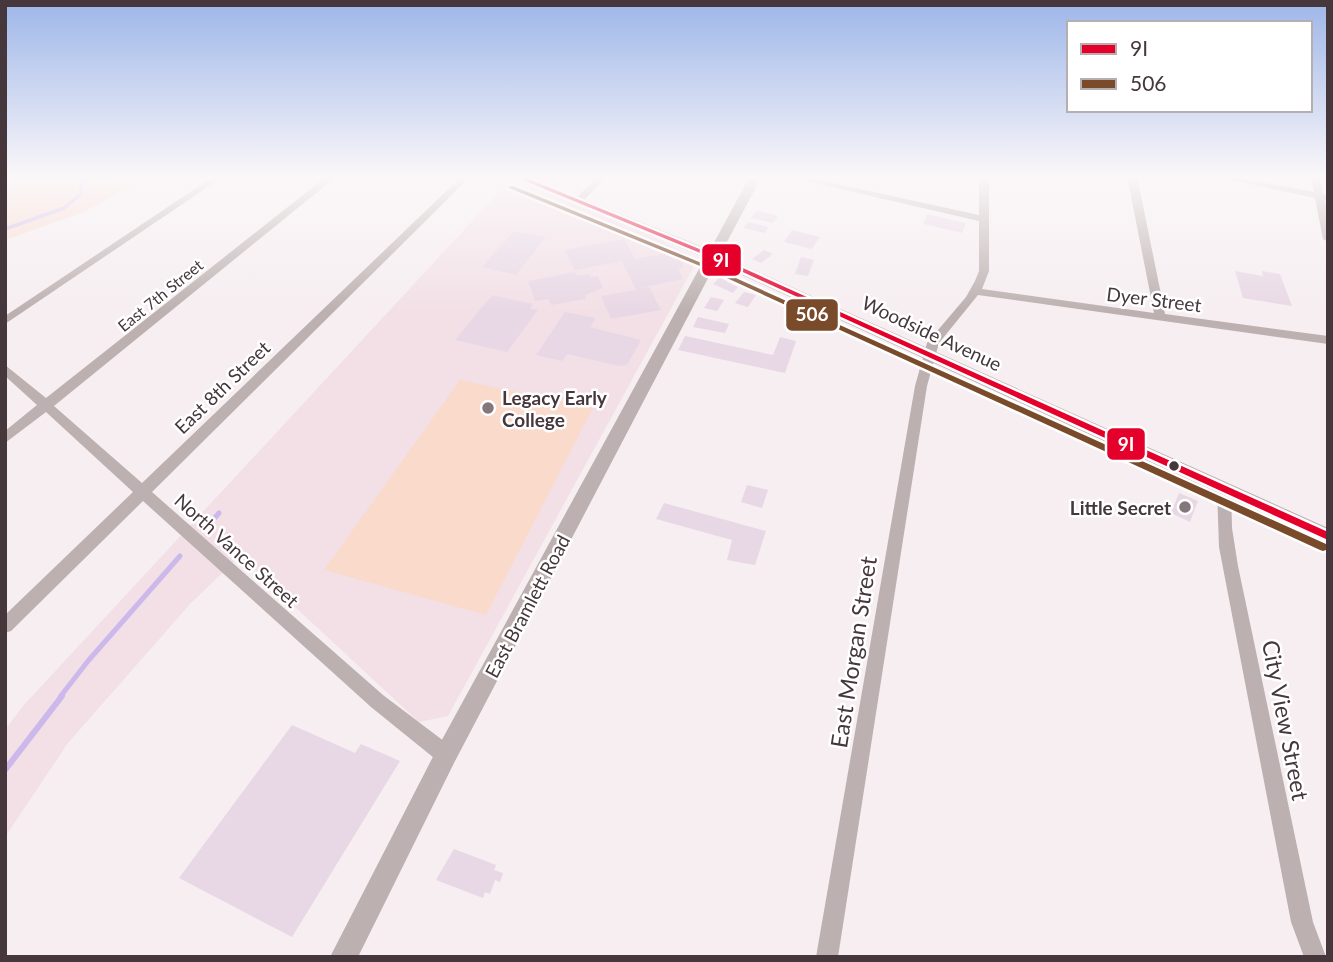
<svg xmlns="http://www.w3.org/2000/svg" width="1333" height="962" font-family="Lato,sans-serif">
<style>
.built{fill:#f2e0e6}
.green{fill:#f9dacb}
.lines{fill:none;stroke-linecap:round;stroke-linejoin:round}
.stream-far2{stroke:#cdb8eb;stroke-width:3.5}
.stream-far1{stroke:#cdb8eb;stroke-width:5}
.stream{stroke:#cdb8eb;stroke-width:6}
.building{fill:#e8d8e5}
.minor{fill:#bcb1b0;fill-rule:evenodd}
.tertiary{fill:#bcb1b0;fill-rule:evenodd}
.bus-1-casing{stroke:#fff;stroke-width:5}
.bus-2-casing{stroke:#fff;stroke-width:5}
.bus-1{fill:#e4002b;fill-rule:evenodd}
.bus-2{fill:#7a4b2a;fill-rule:evenodd}
.poi-dot{fill:#84777b;stroke:#fff;stroke-width:2.5}
.bus-dot{fill:#46373c;stroke:#fff;stroke-width:2.5}
.labels{text-anchor:middle;dominant-baseline:central;stroke-width:5;stroke-linejoin:round;paint-order:stroke}
.far-street-label{font-size:16px;fill:#46373c;stroke:#fff}
.street-label{font-size:19px;fill:#46373c;stroke:#fff}
.poi-label{font-size:19px;font-weight:bold;fill:#46373c;stroke:#fff;text-anchor:start}
.near-street-label{font-size:23px;fill:#46373c;stroke:#fff}
.line-badge{stroke:#fff;stroke-width:2.5}
.badge-label{font-size:19px;text-anchor:middle;font-weight:bold;fill:#fff}
</style>
<rect width="100%" height="100%" fill="#f6eef1"/>
<polygon class="built" points="522,176 546,176 538,185 605,213 698,259 448,716 419,722 240,556 190,604 68,743 5,837 5,730 22,707 502,189"/>
<g class="green">
<polygon points="5,176 151,176 81,213 5,240"/>
<polygon points="460,380 593,408 486,615 324,570"/>
</g>
<g class="lines">
<polyline class="stream-far2" points="5,229 64,208 81,194 81,187 88,176"/>
<g class="stream-far1">
<polyline points="206,528 219,513"/>
<polyline points="60,697 88,661 180,556"/>
</g>
<polyline class="stream" points="5,770 62,696"/>
</g>
<g class="building">
<polygon points="756,211 778,216 773,223 751,218"/>
<polygon points="927,214 966,223 962,233 923,224"/>
<polygon points="748,222 761,225 768,227 765,233 743,228"/>
<polygon points="792,230 820,237 812,249 784,242"/>
<polygon points="514,231 546,237 516,275 482,267"/>
<polygon points="625,239 635,259 669,253 673,260 679,259 684,267 678,268 683,279 639,288 649,287 661,310 611,319 601,296 636,290 622,261 574,270 565,250"/>
<polygon points="764,250 773,254 761,263 752,259"/>
<polygon points="801,257 814,260 808,276 795,274"/>
<polygon points="1235,271 1263,276 1262,271 1280,274 1292,306 1243,298"/>
<polygon points="575,272 577,276 589,274 591,277 598,276 603,288 585,295 586,299 551,305 549,299 535,301 528,281"/>
<polygon points="724,273 732,277 727,282 738,287 733,293 713,284"/>
<polygon points="744,292 756,295 748,307 735,303"/>
<polygon points="492,295 533,304 530,309 538,310 507,352 455,340"/>
<polygon points="711,297 724,300 717,311 704,308"/>
<polygon points="565,312 596,318 590,327 641,340 627,365 619,366 567,354 562,361 536,355"/>
<polygon points="698,317 729,324 725,333 693,327"/>
<polygon points="685,336 773,355 780,337 796,341 785,373 678,350"/>
<polygon points="747,485 768,490 762,508 741,502"/>
<polygon points="1179,493 1198,501 1190,522 1171,513"/>
<polygon points="664,503 766,531 755,565 727,560 732,540 656,519"/>
<polygon points="292,725 355,753 361,744 400,761 292,937 179,878"/>
<polygon points="454,849 496,865 494,870 503,873 500,882 495,880 490,894 485,892 483,898 436,880"/>
</g>
<g class="lines">
<g class="minor">
<polygon points="214,176 224,176 5,324 5,316"/>
<polygon points="327,176 337,176 54,406 142,483 462,176 471,176 152,492 383,695 453,748 455,755 453,762 446,764 439,762 371,707 143,501 11,631 5,633 5,615 133,492 46,412 5,443 5,431 37,405 5,376 5,365 46,398"/>
<polygon points="598,176 607,176 581,203 575,203 575,199"/>
<polygon points="784,176 801,176 979,215 979,176 989,176 989,271 982,289 1154,313 1127,176 1137,176 1165,314 1328,336 1328,344 978,295 939,343 927,386 838,957 816,957 915,386 927,343 966,297 975,281 979,271 979,221"/>
<polygon points="1212,176 1230,176 1314,192 1310,176 1320,176 1323,194 1328,195 1328,201 1325,200 1328,214 1328,242 1323,239 1315,198"/>
<polygon points="1224,484 1229,485 1231,489 1232,528 1238,566 1313,922 1326,957 1304,957 1291,922 1219,547 1217,489 1219,485"/>
</g>
<polygon class="tertiary" points="510,176 526,176 710,250 750,176 762,176 720,255 1328,528 1328,544 716,263 454,763 358,957 330,957 438,747 705,258"/>
<g class="bus-1-casing">
<polygon id="bus-1" points="513,176 521,176 714,255 1328,532 1328,540 710,257"/>
</g>
<g class="bus-2-casing">
<polygon id="bus-2" points="509,186 513,186 709,266 1326,544 1328,547 1326,550 1323,551 1320,550 705,268 509,188"/>
</g>
<use href="#bus-1" class="bus-1"/>
<use href="#bus-2" class="bus-2"/>
</g>
<linearGradient id="sky" x2="0" y2="1"><stop stop-color="#9db6e9"/><stop offset="0.57" stop-color="#fbf7f9"/><stop offset="1" stop-color="#fbf7f9" stop-opacity="0"/></linearGradient>
<rect width="1333" height="311" fill="url(#sky)"/>
<g class="poi-dot">
<circle cx="488" cy="408" r="7"/>
<circle cx="1185" cy="507" r="7"/>
</g>
<circle class="bus-dot" cx="1174" cy="466" r="6"/>
<g class="labels">
<g class="far-street-label">
<text transform="translate(160 295) rotate(-39)">East 7th Street</text>
</g>
<g class="street-label">
<text transform="translate(1154 299) rotate(7)">Dyer Street</text>
<text transform="translate(932 333) rotate(25)">Woodside Avenue</text>
<text transform="translate(222 387) rotate(-44)">East 8th Street</text>
<text transform="translate(237 550) rotate(42)">North Vance Street</text>
<text transform="translate(527 606) rotate(-62)">East Bramlett Road</text>
</g>
<g class="poi-label">
<text x="502" y="397">Legacy Early<tspan x="502" dy="22">College</tspan></text>
<text x="1171" y="507" text-anchor="end">Little Secret</text>
</g>
<g class="near-street-label">
<text transform="translate(853 652) rotate(-81)">East Morgan Street</text>
<text transform="translate(1286 720) rotate(79)">City View Street</text>
</g>
</g>
<g class="line-badge">
<rect x="701" y="243" width="41" height="34" rx="7" fill="#e4002b"/>
<rect x="785" y="298" width="54" height="34" rx="7" fill="#7a4b2a"/>
<rect x="1106" y="427" width="40" height="34" rx="7" fill="#e4002b"/>
</g>
<g class="badge-label">
<text x="721" y="267">9I</text>
<text x="812" y="321">506</text>
<text x="1126" y="451">9I</text>
</g>
<rect width="1333" height="962" fill="none" stroke="#46373c" stroke-width="14"/>
<rect x="1067" y="21" width="245" height="91" fill="#ffffff" stroke="#b5afb1" stroke-width="2"/>
<rect x="1081" y="44" width="35" height="10" fill="#e4002b" stroke="#b5afb1" stroke-width="2"/>
<text x="1130" y="56" font-size="21" fill="#46373c">9I</text>
<rect x="1081" y="79" width="35" height="10" fill="#7a4b2a" stroke="#b5afb1" stroke-width="2"/>
<text x="1130" y="91" font-size="21" fill="#46373c">506</text>
</svg>
